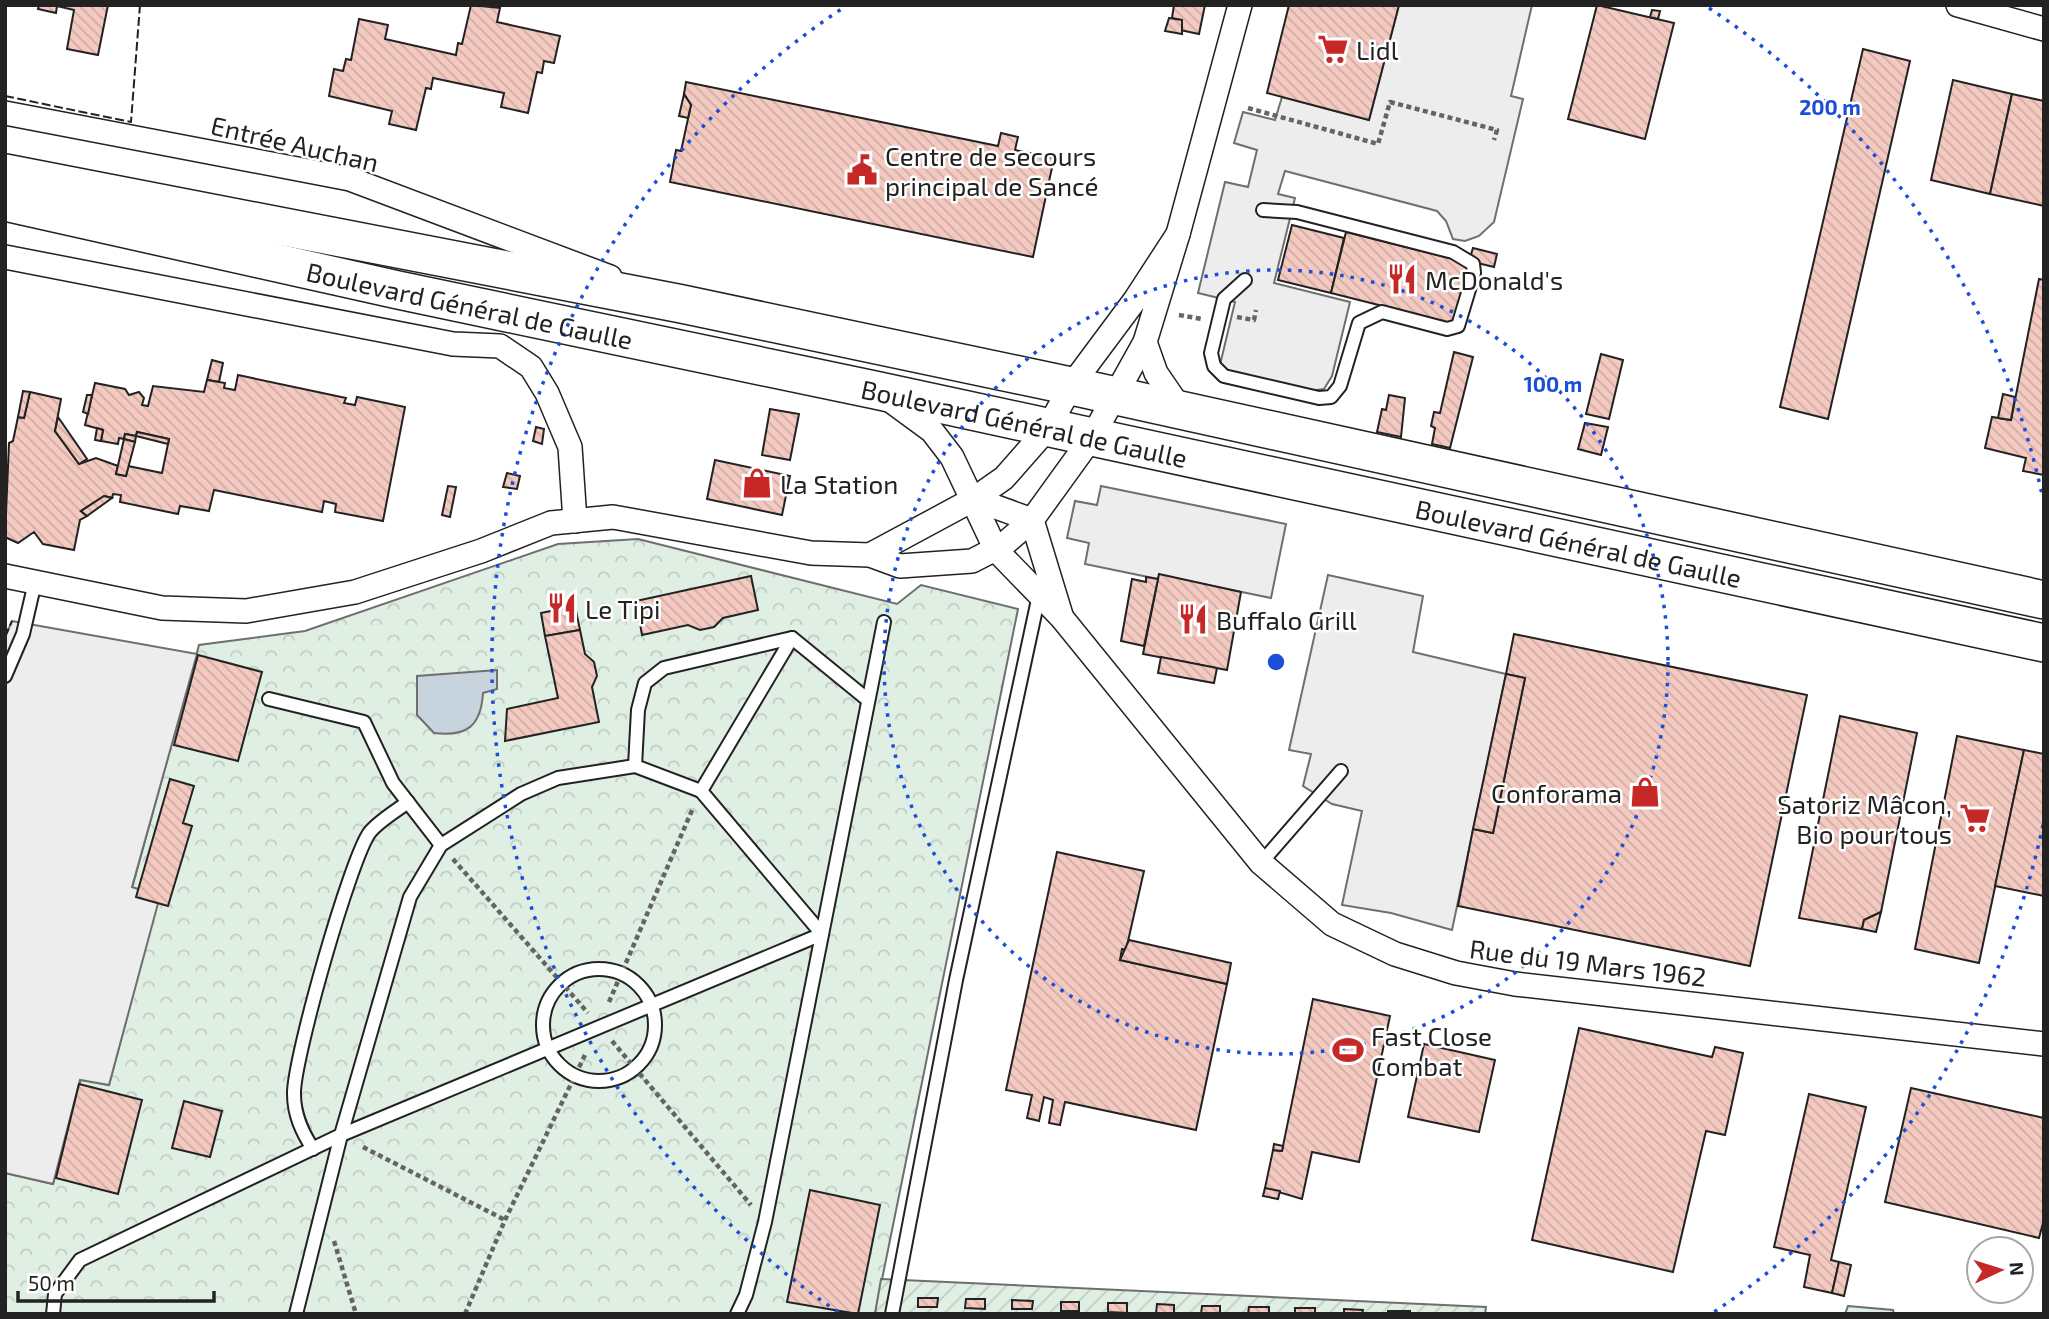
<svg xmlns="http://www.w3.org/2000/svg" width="2049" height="1319" font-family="'Exo 2',sans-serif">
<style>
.forest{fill:url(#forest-crowns);stroke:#6f6f6f;stroke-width:2}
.garden{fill:url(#garden-furrows);stroke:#6f6f6f;stroke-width:2}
.parking{fill:#ededed;stroke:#6f6f6f;stroke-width:2}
.water{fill:#c7d3dd;stroke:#6f6f6f;stroke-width:2}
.building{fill:url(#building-back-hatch);stroke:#222;stroke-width:2}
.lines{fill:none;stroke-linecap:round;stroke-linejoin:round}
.service-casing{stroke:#222;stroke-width:16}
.minor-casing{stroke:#222;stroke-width:26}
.primary-casing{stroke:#222;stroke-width:40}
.path{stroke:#646464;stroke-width:4.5;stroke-dasharray:5 3.5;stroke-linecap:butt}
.service{stroke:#fff;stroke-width:12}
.minor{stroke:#fff;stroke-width:23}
.primary{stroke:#fff;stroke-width:37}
.fence{stroke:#222;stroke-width:2;stroke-dasharray:9 3.5;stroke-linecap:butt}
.ring{fill:none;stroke:#1d4ed8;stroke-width:3.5;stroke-dasharray:3.5 7}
.labels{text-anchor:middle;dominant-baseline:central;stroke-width:5;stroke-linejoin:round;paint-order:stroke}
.poi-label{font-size:26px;fill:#222;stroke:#fff;text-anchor:start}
.street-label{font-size:26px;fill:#222;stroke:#fff}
.centre{fill:#1d4ed8;stroke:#fff;stroke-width:3.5}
.ring-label{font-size:21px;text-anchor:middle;font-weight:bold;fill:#1d4ed8;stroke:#fff;stroke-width:5;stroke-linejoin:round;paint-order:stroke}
</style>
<defs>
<pattern id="forest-crowns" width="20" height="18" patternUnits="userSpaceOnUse" patternTransform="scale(1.75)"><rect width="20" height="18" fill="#e0efe3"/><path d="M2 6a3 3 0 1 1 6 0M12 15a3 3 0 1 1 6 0" fill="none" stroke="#c0cdc2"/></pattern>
<pattern id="garden-furrows" width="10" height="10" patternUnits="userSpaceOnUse" patternTransform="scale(1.75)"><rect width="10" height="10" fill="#e0efe3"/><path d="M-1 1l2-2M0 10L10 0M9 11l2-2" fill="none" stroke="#c0cdc2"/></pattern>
<pattern id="building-back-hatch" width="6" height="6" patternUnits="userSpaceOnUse" patternTransform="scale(1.75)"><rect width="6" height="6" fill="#f3c9c0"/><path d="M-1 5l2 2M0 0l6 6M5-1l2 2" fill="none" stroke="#d0aca5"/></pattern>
</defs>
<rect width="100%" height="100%" fill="#fff"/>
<g class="forest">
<polygon points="638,539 897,604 921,585 1018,609 875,1314 5,1314 5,1173 53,1184 81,1079 109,1085 159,896 132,888 199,645 305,631 558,544"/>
<polygon points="1848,1306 1893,1310 1894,1314 1845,1314"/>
</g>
<polygon class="garden" points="881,1279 1486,1307 1485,1314 875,1314"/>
<g class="parking">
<polygon points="1399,5 1532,5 1511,96 1523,99 1494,222 1479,236 1465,241 1453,239 1446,221 1437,211 1285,171 1278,194 1295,198 1274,283 1350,302 1332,376 1324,389 1309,391 1219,369 1235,302 1198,293 1225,182 1248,187 1257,150 1234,143 1243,112 1275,120 1282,97 1369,120"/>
<polygon points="1101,486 1286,524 1271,598 1159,575 1158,579 1085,564 1089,543 1067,538 1075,501 1097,505"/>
<polygon points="1328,575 1423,596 1413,652 1506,674 1452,930 1391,913 1342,905 1362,811 1332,804 1303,786 1311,754 1289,750"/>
<polygon points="12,621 197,654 132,887 160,896 109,1085 80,1080 53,1184 5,1173 5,637"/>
</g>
<path class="water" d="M497 670V689L483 693C481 726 467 737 434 733L417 715V676Z"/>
<g class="building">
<polygon points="39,5 108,5 98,55 67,49 74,10 57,6 56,13 38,9"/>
<polygon points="471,5 500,8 497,22 560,36 554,63 544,61 542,73 537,72 528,113 501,107 504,93 433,78 431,89 426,88 416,130 389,124 392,111 329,96 334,69 343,71 346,59 351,60 359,19 388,25 385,39 456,55 458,43 462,44"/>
<polygon points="1174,5 1205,5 1199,34 1180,30 1182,20 1172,18"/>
<polygon points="1289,5 1399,5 1369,120 1267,93"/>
<polygon points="1597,5 1674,23 1645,139 1568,119"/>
<polygon points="1652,10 1660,11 1658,19 1650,17"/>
<polygon points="1169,18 1182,20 1182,34 1165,31"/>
<polygon points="1863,49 1910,61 1828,419 1780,407"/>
<polygon points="1953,80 2012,94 1990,194 1931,180"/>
<polygon points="686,82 998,146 1001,133 1018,137 1015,150 1054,158 1033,257 670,182 676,150 681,151 691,105 684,94"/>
<polygon points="684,94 691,105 688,118 679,116"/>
<polygon points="2012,94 2044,101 2044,206 1990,194"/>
<polygon points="1292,225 1344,238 1331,293 1278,280"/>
<polygon points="1346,232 1473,264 1458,325 1331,293"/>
<polygon points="1473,248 1497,254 1494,267 1469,261"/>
<polygon points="2039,279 2044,280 2044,475 2023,471 2026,458 1985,448 1992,417 2011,420"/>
<polygon points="1454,352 1473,357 1450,448 1432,444 1435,428 1431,426 1434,412 1440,413"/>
<polygon points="1601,354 1623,360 1609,419 1586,414"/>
<polygon points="212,360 223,363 219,382 207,380"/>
<polygon points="238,375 346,398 344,403 355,405 357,397 405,407 383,521 335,512 336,504 324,501 322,512 214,490 209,511 180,506 178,514 120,502 121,495 113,494 112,498 104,496 81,511 87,516 80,520 74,550 43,544 34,532 18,543 5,537 9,443 13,441 18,417 24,418 30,392 61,399 55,431 79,464 96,458 118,466 116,474 126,476 128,466 162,473 169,439 137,432 136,436 125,434 124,439 119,438 118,444 101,441 103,430 85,425 95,383 125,389 129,395 139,392 144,398 142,405 148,406 153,386 204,392 207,380 225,383 224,388 235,390"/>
<polygon points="23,391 30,392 24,418 18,417"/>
<polygon points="2003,394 2015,397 2011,420 1998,418"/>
<polygon points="87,395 92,395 88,414 83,412"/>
<polygon points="1389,395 1405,398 1401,437 1377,432 1382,409 1386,410"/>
<polygon points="770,409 799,414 790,460 762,455"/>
<polygon points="58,417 87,459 79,464 55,431"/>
<polygon points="1585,423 1608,427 1601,455 1578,449"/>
<polygon points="536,427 544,429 542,444 533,441"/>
<polygon points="97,428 103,430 101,441 95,440"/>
<polygon points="137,432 169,439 168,444 136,436"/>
<polygon points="125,434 136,436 135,442 124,439"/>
<polygon points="124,439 135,442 126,476 116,474"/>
<polygon points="715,460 790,476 782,515 707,499"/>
<polygon points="507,473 520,476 517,489 503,487"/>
<polygon points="448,486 456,487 450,517 442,515"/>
<polygon points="104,496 112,498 87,516 81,511"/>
<polygon points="1159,574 1241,592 1227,670 1143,654"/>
<polygon points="751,576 758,610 723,618 714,627 700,630 688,625 642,635 636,601"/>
<polygon points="1146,577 1158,579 1144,646 1121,641 1132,579 1146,582"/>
<polygon points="575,606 580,630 545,636 541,613"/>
<polygon points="580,630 585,654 594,662 597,676 592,687 599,722 505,741 507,709 558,698 545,636"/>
<polygon points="1514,634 1807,695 1750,966 1458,906 1473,829 1493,833 1525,678 1506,674"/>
<polygon points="198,655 262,672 238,761 174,745"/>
<polygon points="1161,657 1217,668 1214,683 1158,673"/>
<polygon points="1506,674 1525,678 1493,833 1473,829"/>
<polygon points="1840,716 1917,733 1881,912 1864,920 1862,929 1799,918"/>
<polygon points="1957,736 2024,750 1979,963 1915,949"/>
<polygon points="2024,750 2044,754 2044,896 1995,886"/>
<polygon points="170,779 194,786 183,823 192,826 168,906 136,897"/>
<polygon points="1057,852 1144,871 1126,950 1122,949 1120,960 1227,984 1196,1130 1065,1102 1060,1125 1049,1123 1053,1100 1044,1097 1039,1121 1027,1118 1032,1095 1006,1090"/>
<polygon points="1881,912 1876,932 1862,929 1864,920"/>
<polygon points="1129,940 1231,963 1227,984 1120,960"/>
<polygon points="1313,999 1390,1016 1359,1162 1312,1152 1302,1199 1265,1188 1273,1150 1282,1151"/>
<polygon points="1579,1028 1712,1057 1715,1047 1743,1053 1725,1135 1706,1131 1673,1272 1532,1240"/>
<polygon points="1424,1044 1495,1060 1479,1132 1408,1117"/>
<polygon points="79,1084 142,1100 118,1194 56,1178"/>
<polygon points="1911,1088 2044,1118 2044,1219 2039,1238 1885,1202"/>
<polygon points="1809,1094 1866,1107 1831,1260 1839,1262 1832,1293 1804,1287 1810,1255 1774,1247"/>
<polygon points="184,1101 222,1111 210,1157 172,1148"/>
<polygon points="1274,1144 1283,1146 1282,1151 1273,1150"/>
<polygon points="1265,1188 1280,1191 1278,1199 1263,1196"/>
<polygon points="810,1190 880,1205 858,1314 787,1302"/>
<polygon points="1839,1262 1851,1265 1844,1296 1832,1293"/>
<polygon points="918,1298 938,1298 937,1307 918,1307"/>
<polygon points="966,1299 985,1299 985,1309 965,1308"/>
<polygon points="1012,1300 1033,1301 1032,1309 1012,1309"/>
<rect x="1061" y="1302" width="18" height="9"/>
<polygon points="1108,1303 1127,1303 1127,1313 1108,1312"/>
<polygon points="1157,1304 1174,1305 1174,1314 1156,1314"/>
<polygon points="1202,1306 1220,1306 1220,1314 1201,1314"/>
<polygon points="1249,1307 1269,1307 1269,1314 1248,1314"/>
<rect x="1295" y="1308" width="20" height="6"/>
<polygon points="1344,1309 1363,1310 1362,1314 1344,1314"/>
<rect x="1388" y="1311" width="22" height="3"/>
</g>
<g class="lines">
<g class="service-casing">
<g id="service">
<polyline points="1245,280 1224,299 1211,353 1214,366 1224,376 1319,398 1331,397 1340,386 1359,323 1382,312 1447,329 1458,326 1474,273 1473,264 1453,252 1297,212 1263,210"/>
<polyline points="5,676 23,634 35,582"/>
<polyline points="269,699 364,722 393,783 441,845"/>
<polyline points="635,766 638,710 645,683 664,668 792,638"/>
<polyline points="1261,863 1341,771"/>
<circle cx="599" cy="1025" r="56"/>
<path d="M313 1149C302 1132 294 1115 294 1094 293 1061 351 856 370 832 379 821 396 811 408 802"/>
<polyline points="53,1314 55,1294 80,1260 341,1135 410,897 441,845 521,794 558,778 635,766 701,791 792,638 868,700"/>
<polyline points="296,1314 341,1135 822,934 701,791"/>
<polyline points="737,1314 746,1295 765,1222 884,622"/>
<polyline points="892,1314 956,980 1039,595"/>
</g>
</g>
<g class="minor-casing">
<g id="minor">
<polyline points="1958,5 2044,29"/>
<polyline points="5,113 350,179 610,277"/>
<polyline points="1178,234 1240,5"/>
<polyline points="5,257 453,344 500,346 531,367 547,393 570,447 575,521"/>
<polyline points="887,398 932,431 952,457 996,550 1062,618 1261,863 1332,924 1395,954 1456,973 1515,984 2044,1044"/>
<polyline points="974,499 1032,520"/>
<polyline points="1032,520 1061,615"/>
<polyline points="870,555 974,499 1004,478 1048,428 1071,386 1135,300 1178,234 1145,342 1156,373 1182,411"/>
<polyline points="5,576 162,608 246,611 355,592 481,551 551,523 613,517 811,553 870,555 900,566 972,561 1003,545 1032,520 1092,437 1145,342"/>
</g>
</g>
<g class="primary-casing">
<g id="primary">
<polyline points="5,173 682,304 1071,386 2044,600"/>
<path id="s1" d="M5 202 398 290 875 390 2044 643"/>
</g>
</g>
<g class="path">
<polyline points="1248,108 1378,144 1390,102 1497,130 1494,140"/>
<polyline points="1179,315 1202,319"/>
<polyline points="1237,317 1254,320 1256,310"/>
<polyline points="453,859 588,1013"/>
<polyline points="609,1002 693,808"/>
<polyline points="612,1041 751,1205"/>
<polyline points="363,1147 505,1220"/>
<polyline points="334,1241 356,1314"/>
<polyline points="465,1314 505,1220 585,1055"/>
</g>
<use href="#service" class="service"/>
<use href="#minor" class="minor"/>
<use href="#primary" class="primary"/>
<g class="fence">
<polyline points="5,96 131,122 140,5"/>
<polyline points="5,637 12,621"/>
</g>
</g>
<g class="ring">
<circle cx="1276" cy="662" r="392"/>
<path d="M2043 825A784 784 0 0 1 1714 1312M838 1312A784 784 0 0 1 843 8M1709 8A784 784 0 0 1 2043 499"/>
</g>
<defs>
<g id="supermarket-bare" transform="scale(2.415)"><path d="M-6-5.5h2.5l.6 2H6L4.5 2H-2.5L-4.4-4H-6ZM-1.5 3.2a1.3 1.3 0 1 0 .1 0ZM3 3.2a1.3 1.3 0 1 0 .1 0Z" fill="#c62828" stroke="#fff" stroke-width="2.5" paint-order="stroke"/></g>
<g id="civic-bare" transform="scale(2.415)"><path d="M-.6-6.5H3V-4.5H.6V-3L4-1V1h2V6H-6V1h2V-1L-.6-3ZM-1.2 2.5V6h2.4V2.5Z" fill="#c62828" stroke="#fff" stroke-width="2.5" paint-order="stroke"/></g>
<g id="restaurant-bare" transform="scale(2.415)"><path d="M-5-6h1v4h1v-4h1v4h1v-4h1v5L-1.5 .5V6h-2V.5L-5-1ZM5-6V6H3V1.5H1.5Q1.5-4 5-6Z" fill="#c62828" stroke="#fff" stroke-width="2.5" paint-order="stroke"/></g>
<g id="shop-bare" transform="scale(2.415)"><path d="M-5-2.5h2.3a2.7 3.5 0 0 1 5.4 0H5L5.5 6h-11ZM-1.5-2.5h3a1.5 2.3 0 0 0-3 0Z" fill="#c62828" stroke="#fff" stroke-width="2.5" paint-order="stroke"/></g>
<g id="stadium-bare" transform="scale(2.415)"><path d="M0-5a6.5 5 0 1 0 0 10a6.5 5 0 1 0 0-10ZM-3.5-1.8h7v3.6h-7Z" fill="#c62828" stroke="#fff" stroke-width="2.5" paint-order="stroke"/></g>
</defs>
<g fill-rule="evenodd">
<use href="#supermarket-bare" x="1333" y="49"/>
<use href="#civic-bare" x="862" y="170"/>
<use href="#restaurant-bare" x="1402" y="279"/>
<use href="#shop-bare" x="757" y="483"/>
<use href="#restaurant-bare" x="562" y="608"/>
<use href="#restaurant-bare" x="1193" y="619"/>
<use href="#shop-bare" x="1645" y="792"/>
<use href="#supermarket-bare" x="1975" y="818"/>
<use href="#stadium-bare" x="1348" y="1050"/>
</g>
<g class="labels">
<g class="poi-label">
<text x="1356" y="49">Lidl</text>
<text x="885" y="155">Centre de secours<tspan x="885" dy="30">principal de Sancé</tspan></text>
<text x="1425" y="279">McDonald's</text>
<text x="780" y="483">La Station</text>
<text x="585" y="608">Le Tipi</text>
<text x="1216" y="619">Buffalo Grill</text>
<text x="1622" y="792" text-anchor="end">Conforama</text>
<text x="1952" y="803" text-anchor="end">Satoriz Mâcon,<tspan x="1952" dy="30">Bio pour tous</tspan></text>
<text x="1371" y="1035">Fast Close<tspan x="1371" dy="30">Combat</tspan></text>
</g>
<g class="street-label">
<text transform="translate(295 143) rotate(13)">Entrée Auchan</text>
<text stroke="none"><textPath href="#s1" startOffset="476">Boulevard Général de Gaulle</textPath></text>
<text stroke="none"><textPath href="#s1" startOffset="1043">Boulevard Général de Gaulle</textPath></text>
<text stroke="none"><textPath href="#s1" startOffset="1610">Boulevard Général de Gaulle</textPath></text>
<text transform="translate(1588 962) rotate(7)">Rue du 19 Mars 1962</text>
</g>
</g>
<circle cx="1276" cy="662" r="10" class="centre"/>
<g class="ring-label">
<text x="1830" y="115">200 m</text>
<text x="1553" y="392">100 m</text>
</g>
<rect width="2049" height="1319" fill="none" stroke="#222222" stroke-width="14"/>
<g transform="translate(2000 1270) rotate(86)"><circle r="33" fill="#ffffff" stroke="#a7a7a7" stroke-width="2"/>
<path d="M0-5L12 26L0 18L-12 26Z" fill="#c62828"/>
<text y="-10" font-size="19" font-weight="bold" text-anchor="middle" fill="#222222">N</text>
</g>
<path d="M18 1291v10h196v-10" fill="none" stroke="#222222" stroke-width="3.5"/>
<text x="28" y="1291" font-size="21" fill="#222222" stroke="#ffffff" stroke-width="5" paint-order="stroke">50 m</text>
</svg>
